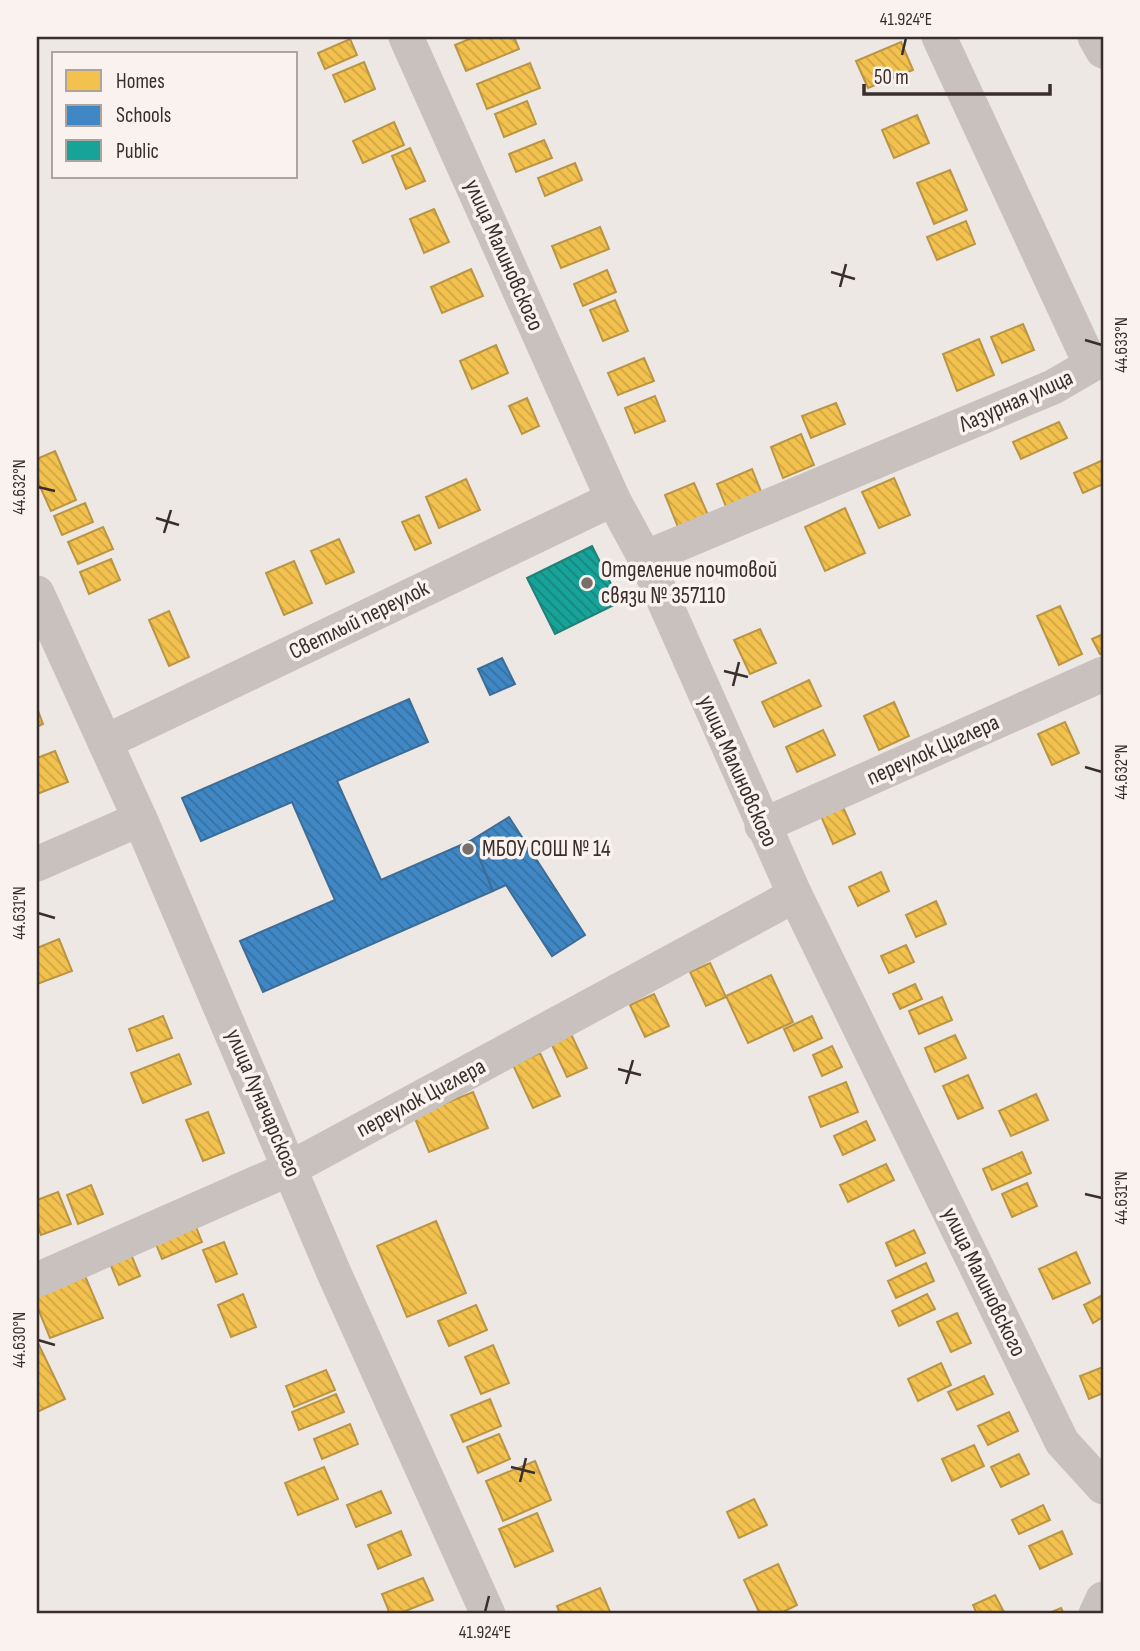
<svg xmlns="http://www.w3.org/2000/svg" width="1140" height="1651" font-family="'Sofia Sans Condensed',sans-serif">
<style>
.homes{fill:url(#homes-back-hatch);stroke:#ba9544;stroke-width:2}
.schools{fill:url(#schools-back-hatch);stroke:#3d6d97;stroke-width:2}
.public{fill:url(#public-back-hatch);stroke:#218077;stroke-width:2}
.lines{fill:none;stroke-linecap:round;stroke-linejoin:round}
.minor{stroke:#c8c1bd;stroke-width:35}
.ticks{fill:none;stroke:#392e2b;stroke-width:2.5}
.poi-dot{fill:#786f6c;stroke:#faf2ee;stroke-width:2.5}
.labels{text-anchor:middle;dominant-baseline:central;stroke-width:7;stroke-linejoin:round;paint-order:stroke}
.street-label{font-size:23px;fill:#392e2b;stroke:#faf2ee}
.poi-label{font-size:23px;fill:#392e2b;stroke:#faf2ee;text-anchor:start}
.neatline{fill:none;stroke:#392e2b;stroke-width:2.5}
.ticks-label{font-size:18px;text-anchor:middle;fill:#392e2b}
</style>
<defs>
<pattern id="homes-back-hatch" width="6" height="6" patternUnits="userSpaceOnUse" patternTransform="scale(1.75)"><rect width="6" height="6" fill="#f2c14e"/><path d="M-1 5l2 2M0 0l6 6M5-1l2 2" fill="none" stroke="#d0a644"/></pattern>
<pattern id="schools-back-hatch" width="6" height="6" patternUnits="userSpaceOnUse" patternTransform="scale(1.75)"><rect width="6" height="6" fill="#3f88c5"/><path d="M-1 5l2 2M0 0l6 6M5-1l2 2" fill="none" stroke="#3670a0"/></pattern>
<pattern id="public-back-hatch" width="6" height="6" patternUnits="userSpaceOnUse" patternTransform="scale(1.75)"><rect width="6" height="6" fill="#17a398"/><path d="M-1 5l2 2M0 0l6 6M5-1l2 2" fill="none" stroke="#16857c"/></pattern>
</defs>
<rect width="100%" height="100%" fill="#eee8e5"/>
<g class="homes">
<polygon points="474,37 514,37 519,49 466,71 455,45"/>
<polygon points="350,39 357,55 325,69 318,53"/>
<polygon points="901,42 913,70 868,88 856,61"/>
<polygon points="364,62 375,89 345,102 333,75"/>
<polygon points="530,63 540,88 487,109 477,84"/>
<polygon points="527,101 536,124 504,137 495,114"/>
<polygon points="917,115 929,143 894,158 882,130"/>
<polygon points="394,122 404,145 363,163 353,141"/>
<polygon points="544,140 552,158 516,172 509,154"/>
<polygon points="410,148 425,181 406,189 392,156"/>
<polygon points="575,163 582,180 545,196 538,178"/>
<polygon points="950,170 967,210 934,224 917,183"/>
<polygon points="434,209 449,242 424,253 410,219"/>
<polygon points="966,221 975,244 937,260 927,237"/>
<polygon points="600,227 609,249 561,268 552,246"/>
<polygon points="471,269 483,296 442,313 431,287"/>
<polygon points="607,270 616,292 583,306 574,284"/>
<polygon points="615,300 628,331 603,341 590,310"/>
<polygon points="1023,324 1034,350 1002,363 991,337"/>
<polygon points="979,339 994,375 957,391 943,354"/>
<polygon points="496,345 508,373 472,389 460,361"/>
<polygon points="644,358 654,381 618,395 608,373"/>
<polygon points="655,396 665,421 635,433 625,408"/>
<polygon points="527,398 539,426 522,434 509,406"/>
<polygon points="836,403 845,424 811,438 802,416"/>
<polygon points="1059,422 1067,438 1021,459 1013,442"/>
<polygon points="801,434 814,465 783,478 771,447"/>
<polygon points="55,451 76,500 51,511 37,480 37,459"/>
<polygon points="1103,460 1103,484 1083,493 1074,473"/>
<polygon points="752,469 762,494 727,509 717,484"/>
<polygon points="894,478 910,515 879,528 862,492"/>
<polygon points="466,479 480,510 439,528 426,497"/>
<polygon points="694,483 708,515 678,527 665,495"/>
<polygon points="85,503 93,522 62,535 54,516"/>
<polygon points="845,508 865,553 825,571 805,527"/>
<polygon points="419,515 431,543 415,550 402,522"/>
<polygon points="103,527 113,549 78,564 68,542"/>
<polygon points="339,539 354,572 326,584 311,551"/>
<polygon points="111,559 120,580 89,594 80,572"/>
<polygon points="294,561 312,603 284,615 266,573"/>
<polygon points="1060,606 1082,654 1059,665 1037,616"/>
<polygon points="169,611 189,657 169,666 149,620"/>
<polygon points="760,629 776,663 750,674 734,640"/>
<polygon points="1103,634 1103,653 1100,654 1092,639"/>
<polygon points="809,680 821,706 774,727 762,702"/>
<polygon points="894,702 909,736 879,750 864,716"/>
<polygon points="37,708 43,724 37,727"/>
<polygon points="1065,722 1079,753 1052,765 1038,734"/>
<polygon points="823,730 835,755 797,772 786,747"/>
<polygon points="55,751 68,782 37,794 37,758"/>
<polygon points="843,807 855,834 833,844 821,816"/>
<polygon points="881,872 889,891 858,906 849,887"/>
<polygon points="936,901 946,924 916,937 906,915"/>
<polygon points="59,939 72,971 37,984 37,948"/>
<polygon points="906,945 914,962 889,973 881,956"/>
<polygon points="710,963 726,997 706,1006 690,972"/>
<polygon points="771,975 793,1022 748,1043 726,996"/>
<polygon points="915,984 922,999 900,1009 893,994"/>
<polygon points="654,994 669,1026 645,1037 630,1005"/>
<polygon points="942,997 952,1020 919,1034 909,1011"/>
<polygon points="163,1016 172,1038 137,1051 129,1029"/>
<polygon points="812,1016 822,1038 794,1051 784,1029"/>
<polygon points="570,1032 587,1068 567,1077 550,1041"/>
<polygon points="955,1035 966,1058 935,1072 925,1048"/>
<polygon points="832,1046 842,1067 822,1076 813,1055"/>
<polygon points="540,1053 560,1096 533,1108 513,1065"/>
<polygon points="179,1054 191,1084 143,1103 131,1073"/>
<polygon points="968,1075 983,1108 958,1119 943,1086"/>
<polygon points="846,1082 858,1112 821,1127 809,1097"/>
<polygon points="473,1092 488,1128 429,1152 414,1116"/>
<polygon points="1036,1094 1048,1120 1011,1136 999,1111"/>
<polygon points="208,1112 224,1153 203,1161 186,1120"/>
<polygon points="866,1121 875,1140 843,1155 834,1136"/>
<polygon points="1022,1152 1031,1173 992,1190 983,1169"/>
<polygon points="886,1164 894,1180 848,1202 840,1185"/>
<polygon points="1027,1183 1037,1206 1012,1217 1002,1194"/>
<polygon points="91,1185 103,1214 78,1224 67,1195"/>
<polygon points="58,1192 71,1224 41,1235 37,1223 37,1200"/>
<polygon points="436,1221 466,1293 407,1317 377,1246"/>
<polygon points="194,1222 202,1242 162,1259 154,1239"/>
<polygon points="914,1230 925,1253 896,1266 886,1243"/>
<polygon points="224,1242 237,1274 216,1282 203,1250"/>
<polygon points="130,1252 140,1276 119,1285 109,1261"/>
<polygon points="1076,1252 1090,1283 1053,1299 1039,1269"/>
<polygon points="926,1263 934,1281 896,1298 888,1281"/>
<polygon points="85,1276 103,1318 50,1338 37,1306 37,1295"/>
<polygon points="243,1294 256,1327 231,1337 218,1305"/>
<polygon points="927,1294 935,1309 899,1326 892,1311"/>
<polygon points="1103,1295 1103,1317 1093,1323 1084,1305"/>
<polygon points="476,1305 487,1330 449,1346 438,1321"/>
<polygon points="957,1313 971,1343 951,1352 937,1322"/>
<polygon points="37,1341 65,1399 37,1412"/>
<polygon points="493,1345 509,1383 481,1394 465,1357"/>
<polygon points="941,1363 951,1385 918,1401 908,1379"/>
<polygon points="1103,1367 1103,1393 1089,1399 1080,1376"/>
<polygon points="326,1370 335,1390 294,1407 286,1386"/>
<polygon points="984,1376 993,1394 957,1410 948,1392"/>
<polygon points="336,1394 344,1412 299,1430 292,1412"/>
<polygon points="490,1399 501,1426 463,1442 451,1415"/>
<polygon points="1009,1412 1018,1431 988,1445 978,1426"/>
<polygon points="350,1424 358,1444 322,1459 314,1439"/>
<polygon points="499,1434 510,1459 478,1473 467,1447"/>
<polygon points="974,1445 984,1466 952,1481 942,1459"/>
<polygon points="1019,1454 1029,1474 1001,1487 991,1467"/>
<polygon points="535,1461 551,1500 503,1521 486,1481"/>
<polygon points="324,1467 338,1499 298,1515 285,1483"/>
<polygon points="381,1491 391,1513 356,1527 347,1505"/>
<polygon points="754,1499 767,1525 739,1538 727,1512"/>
<polygon points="1043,1505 1050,1520 1019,1534 1012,1520"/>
<polygon points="537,1513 553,1551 515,1567 499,1529"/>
<polygon points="401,1531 411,1555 378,1569 368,1545"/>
<polygon points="1062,1531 1072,1554 1040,1569 1029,1546"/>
<polygon points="778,1564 797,1605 779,1614 760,1614 744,1580"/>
<polygon points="423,1578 433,1600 398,1614 390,1614 382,1594"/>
<polygon points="600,1588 611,1614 560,1614 557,1606"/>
<polygon points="995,1595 1005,1614 977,1614 973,1605"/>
<polygon points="1061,1608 1064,1614 1047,1614"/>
</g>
<g class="schools">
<polygon points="502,658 515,684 490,695 478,669"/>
<polygon points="409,699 428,742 337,781 381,880 472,840 493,891 263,992 240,941 335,900 292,802 201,841 182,798"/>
<polygon points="509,817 585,935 552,956 506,885 493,891 472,840"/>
</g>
<polygon class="public" points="592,546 620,602 555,634 527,578"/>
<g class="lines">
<g class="minor">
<polyline points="406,37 613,499 645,558 795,895 1062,1442 1103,1487"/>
<polyline points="1095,37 1103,51"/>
<polyline points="645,558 1053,387 1091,365 939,37"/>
<polyline points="37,593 140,819 334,1273 488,1614"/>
<polyline points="105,742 613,499"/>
<polyline points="762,826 1103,674"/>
<polyline points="37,864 140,819"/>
<polyline points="37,1280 291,1168 795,895"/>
<polyline points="1096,1614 1103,1599"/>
</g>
</g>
<path class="ticks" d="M902 55 906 38M831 272 855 279M840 287 846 264M1085 340 1102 345M38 487 55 491M156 518 179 525M164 533 171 510M724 671 748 677M733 686 739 662M1085 767 1102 772M38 913 55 918M618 1069 641 1075M626 1084 633 1060M1085 1194 1102 1198M38 1340 55 1345M511 1467 535 1473M520 1482 526 1458M485 1612 489 1596"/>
<g class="poi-dot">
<circle cx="587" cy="583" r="7"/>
<circle cx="468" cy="849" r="7"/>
</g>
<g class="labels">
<g class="street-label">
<text transform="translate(504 255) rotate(66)">улица Малиновского</text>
<text transform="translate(1016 401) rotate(-24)">Лазурная улица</text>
<text transform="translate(359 620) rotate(-26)">Светлый переулок</text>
<text transform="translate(933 750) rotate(-24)">переулок Циглера</text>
<text transform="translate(738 771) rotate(66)">улица Малиновского</text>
<text transform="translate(421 1098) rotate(-28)">переулок Циглера</text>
<text transform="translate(263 1103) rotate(67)">улица Луначарского</text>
<text transform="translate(984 1282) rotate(64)">улица Малиновского</text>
</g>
<g class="poi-label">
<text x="601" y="570">Отделение почтовой<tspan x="601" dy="26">связи № 357110</tspan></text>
<text x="482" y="849">МБОУ СОШ № 14</text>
</g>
</g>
<rect width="1140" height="1651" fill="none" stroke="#faf2ee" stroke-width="77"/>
<rect x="52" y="52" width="245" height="126" fill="#faf2ee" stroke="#ada4a0" stroke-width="2"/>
<rect x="66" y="70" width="35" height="21" fill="#f2c14e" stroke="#ada4a0" stroke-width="2"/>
<text x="116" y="88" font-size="21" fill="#392e2b">Homes</text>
<rect x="66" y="105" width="35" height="21" fill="#3f88c5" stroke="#ada4a0" stroke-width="2"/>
<text x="116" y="122" font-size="21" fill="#392e2b">Schools</text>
<rect x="66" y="140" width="35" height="21" fill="#17a398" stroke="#ada4a0" stroke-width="2"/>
<text x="116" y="158" font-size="21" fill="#392e2b">Public</text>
<path d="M864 84v10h186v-10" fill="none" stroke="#392e2b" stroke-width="3.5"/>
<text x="874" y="84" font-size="21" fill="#392e2b" stroke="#faf2ee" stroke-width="5" paint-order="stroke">50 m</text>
<rect x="38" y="38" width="1064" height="1574" class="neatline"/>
<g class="ticks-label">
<text x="906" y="25">41.924°E</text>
<text transform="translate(1121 345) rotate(-90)" y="6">44.633°N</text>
<text transform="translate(19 487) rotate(-90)" y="6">44.632°N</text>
<text transform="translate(1121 772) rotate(-90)" y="6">44.632°N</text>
<text transform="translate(19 913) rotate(-90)" y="6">44.631°N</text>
<text transform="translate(1121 1198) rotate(-90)" y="6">44.631°N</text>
<text transform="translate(19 1340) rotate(-90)" y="6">44.630°N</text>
<text x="485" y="1638">41.924°E</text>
</g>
</svg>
